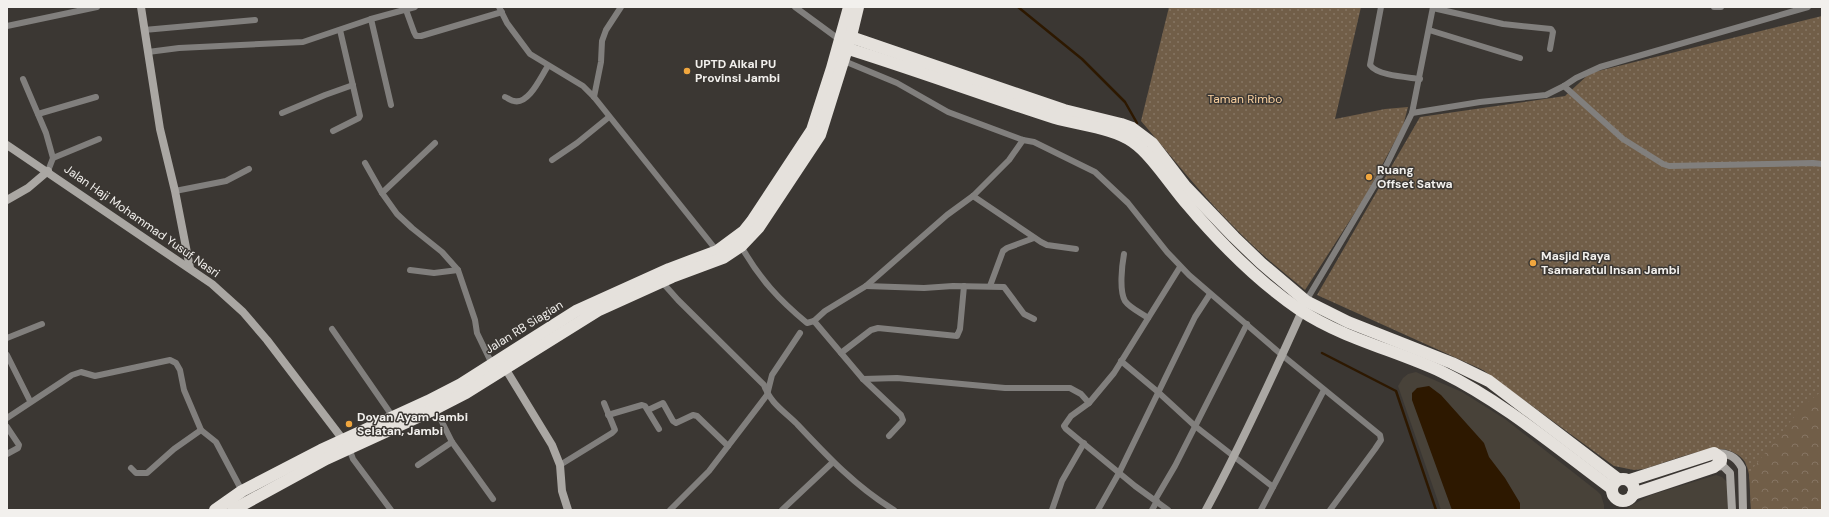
<svg xmlns="http://www.w3.org/2000/svg" width="1829" height="517" font-family="'DM Sans',sans-serif">
<style>
.built{fill:#484239}
.green{fill:url(#green-dots)}
.forest{fill:url(#forest-crowns)}
.water{fill:#2d1800}
.lines{fill:none;stroke-linecap:round;stroke-linejoin:round}
.stream{stroke:#2d1800;stroke-width:2.5}
.street{stroke:#817f7d;stroke-width:6}
.secondary{stroke:#aaa7a3;stroke-width:8}
.highway{stroke:#e5e1dc;stroke-width:12}
.poi-dot{fill:#f0a63e;stroke:#3b3733;stroke-width:1.5}
.labels{text-anchor:middle;dominant-baseline:central;stroke-width:3;stroke-linejoin:round;paint-order:stroke}
.poi-label{font-size:12px;font-weight:bold;fill:#f2f0ed;stroke:#3b3733;text-anchor:start}
.park-label{font-size:12px;fill:#f9d09f;stroke:#3b3733}
.street-label{font-size:12px;fill:#f2f0ed;stroke:#3b3733}
</style>
<defs>
<pattern id="green-dots" width="8" height="8" patternUnits="userSpaceOnUse"><rect width="8" height="8" fill="#715e48"/><path d="M2 2h.1M6 6h.1" fill="none" stroke="#867563" stroke-width="1.8" stroke-linecap="round"/></pattern>
<pattern id="forest-crowns" width="20" height="18" patternUnits="userSpaceOnUse"><rect width="20" height="18" fill="#715e48"/><path d="M2 6a3 3 0 1 1 6 0M12 15a3 3 0 1 1 6 0" fill="none" stroke="#867563"/></pattern>
</defs>
<rect width="100%" height="100%" fill="#3b3733"/>
<g class="built">
<polygon points="1416,372 1462,392 1505,419 1597,491 1601,495 1604,505 1604,510 1441,510 1398,386 1403,378 1408,374"/>
<polygon points="1716,475 1722,477 1728,483 1728,510 1626,510 1632,505 1651,495"/>
</g>
<g class="green">
<path d="M1169 7H1361L1335 119 1385 109 1408 107 1403 126 1365 197 1305 290C1280 270 1256 250 1234 227 1201 194 1172 157 1141 121Z"/>
<path d="M1822 16V510H1751C1750 494 1752 476 1745 462 1741 455 1729 449 1721 449 1701 448 1664 463 1644 469L1634 470 1614 466 1483 370 1317 295 1420 117 1565 96 1590 73Z"/>
</g>
<polygon class="forest" points="1822,391 1822,510 1751,510 1749,473 1803,406"/>
<polygon class="water" points="1429,386 1441,395 1484,443 1489,457 1505,478 1520,503 1520,510 1452,510 1412,400 1412,393 1417,388"/>
<g class="lines">
<g class="stream">
<polyline points="1018,7 1082,59 1125,102 1137,123"/>
<polyline points="1322,353 1396,391 1436,510"/>
</g>
<g class="street">
<polyline points="499,7 507,23 530,54 583,86 594,97 717,251"/>
<polyline points="795,7 840,40"/>
<path d="M1381 7 1370 65C1378 76 1407 77 1420 79"/>
<polyline points="1714,7 1721,7"/>
<polyline points="1433,8 1503,24 1551,29 1553,32 1550,49"/>
<polyline points="406,10 414,32 416,36 421,36 502,12"/>
<polyline points="371,19 391,105"/>
<polyline points="7,26 97,7"/>
<polyline points="144,30 255,20"/>
<polyline points="1429,30 1520,58"/>
<polyline points="148,52 179,48 303,42 371,19 415,7"/>
<polyline points="844,61 897,83 948,112 1023,140 1034,142 1095,172 1128,203 1167,252 1189,275 1282,355 1380,435 1381,440 1375,449 1330,510"/>
<polyline points="23,79 46,133 53,158 48,171"/>
<polyline points="1564,86 1623,139 1663,164 1669,166 1813,163 1822,164"/>
<path d="M505 97C508 98 511 101 514 101 529 105 541 76 548 66"/>
<polyline points="594,97 601,62 602,41 606,30 621,7"/>
<polyline points="282,113 325,95 353,85"/>
<polyline points="1412,113 1480,102 1546,95 1564,86 1576,78 1600,67 1808,7"/>
<polyline points="38,114 96,97"/>
<polyline points="333,131 359,118 360,116 340,30"/>
<polyline points="53,158 99,139"/>
<polyline points="552,160 577,143 609,117"/>
<polyline points="365,163 382,193 397,214 412,228 442,252 458,270 475,320 477,333 492,364"/>
<polyline points="175,191 226,181 249,169"/>
<polyline points="382,193 435,143"/>
<polyline points="973,196 1041,242 1047,245 1076,249"/>
<path d="M741 246C759 278 779 300 807 323L814 321"/>
<path d="M1124 254C1122 265 1119 291 1125 301 1130 308 1141 313 1148 318"/>
<polyline points="410,270 434,273 458,270"/>
<path d="M662 282 678 300 764 385C770 403 784 411 797 424 827 456 856 487 894 510"/>
<polyline points="866,286 924,288 953,286 1004,287 1024,314 1034,319"/>
<polyline points="990,286 1003,251 1007,248 1034,238"/>
<polyline points="1306,301 1386,166 1412,113 1433,7"/>
<polyline points="332,329 393,417"/>
<polyline points="7,338 42,324"/>
<polyline points="841,353 871,330 878,328 957,336 960,329 964,286"/>
<polyline points="7,355 30,401"/>
<polyline points="1121,361 1158,392 1195,426 1273,487"/>
<polyline points="863,379 897,378 1005,388 1070,388 1081,394 1089,403"/>
<polyline points="433,410 441,420 452,442 493,499"/>
<polyline points="648,410 663,403 673,421 676,423 693,415 697,416 728,446"/>
<polyline points="608,415 642,405 645,406 659,429"/>
<polyline points="7,418 72,375 81,372 95,376 170,360 176,363 180,370 184,390 201,430 216,442 242,491"/>
<polyline points="7,427 19,445 18,448 7,454"/>
<polyline points="889,436 902,422 903,420 901,415 863,379 814,321 825,311 866,286 947,215 973,196 1009,160 1023,140"/>
<polyline points="349,448 353,459 391,510"/>
<polyline points="418,465 452,442"/>
<polyline points="560,465 612,433 615,430 604,403"/>
<polyline points="131,468 136,473 147,473 174,449 201,430"/>
<polyline points="1155,500 1175,466 1247,324"/>
<polyline points="670,510 709,471 767,395 772,375 800,333"/>
<polyline points="782,510 833,462"/>
<polyline points="1052,510 1062,481 1084,443"/>
<polyline points="1098,510 1119,473 1195,317 1210,294"/>
<polyline points="1152,510 1157,501"/>
<polyline points="1168,510 1135,486 1066,429 1064,426 1071,416 1089,403 1114,373 1180,267"/>
<polyline points="1261,510 1324,390"/>
</g>
<g class="secondary">
<polyline points="141,7 160,129 175,191 190,268"/>
<polyline points="7,145 212,284 243,312 267,340 344,441"/>
<polyline points="7,200 28,188 48,171"/>
<polyline points="505,368 552,445 560,465 562,491 568,510"/>
<path d="M1715 453C1728 453 1736 456 1742 468L1743 510"/>
<polyline points="1714,467 1723,466 1730,473 1732,510"/>
<path d="M1206 510C1241 445 1272 378 1302 311"/>
</g>
<g class="highway">
<polyline points="842,34 1064,110 1121,124 1132,128 1152,143 1185,186 1234,237 1261,263 1306,301 1348,322 1452,363 1489,381 1618,479"/>
<path d="M839 46C911 68 983 95 1055 118 1079 125 1114 128 1133 142 1151 154 1172 187 1187 204 1220 243 1257 281 1300 310 1344 339 1395 350 1442 372 1503 402 1557 448 1611 488"/>
<circle cx="1623" cy="490" r="11"/>
<polyline points="1630,480 1714,453 1721,458 1721,461 1714,467 1633,494"/>
<polyline points="215,510 242,491 321,450 428,401 461,384 576,311 669,269 717,251 744,231 752,221 812,130 832,68 849,7"/>
<polyline points="233,510 326,459 433,410 466,393 599,310 672,277 723,258 741,246 759,227 820,135 851,36 858,7"/>
</g>
</g>
<g class="poi-dot">
<circle cx="687" cy="71" r="4"/>
<circle cx="1369" cy="177" r="4"/>
<circle cx="1533" cy="263" r="4"/>
<circle cx="349" cy="424" r="4"/>
</g>
<g class="labels">
<g class="poi-label">
<text x="695" y="64">UPTD Alkal PU<tspan x="695" dy="14">Provinsi Jambi</tspan></text>
<text x="1377" y="170">Ruang<tspan x="1377" dy="14">Offset Satwa</tspan></text>
<text x="1541" y="256">Masjid Raya<tspan x="1541" dy="14">Tsamaratul Insan Jambi</tspan></text>
<text x="357" y="417">Doyan Ayam Jambi<tspan x="357" dy="14">Selatan, Jambi</tspan></text>
</g>
<g class="park-label">
<text x="1245" y="99">Taman Rimbo</text>
</g>
<g class="street-label">
<text transform="translate(142 221) rotate(35)">Jalan Haji Mohammad Yusuf Nasri</text>
<text transform="translate(524 327) rotate(-32)">Jalan RB Siagian</text>
</g>
</g>
<rect width="1829" height="517" fill="none" stroke="#f2f0ed" stroke-width="16"/>
</svg>
